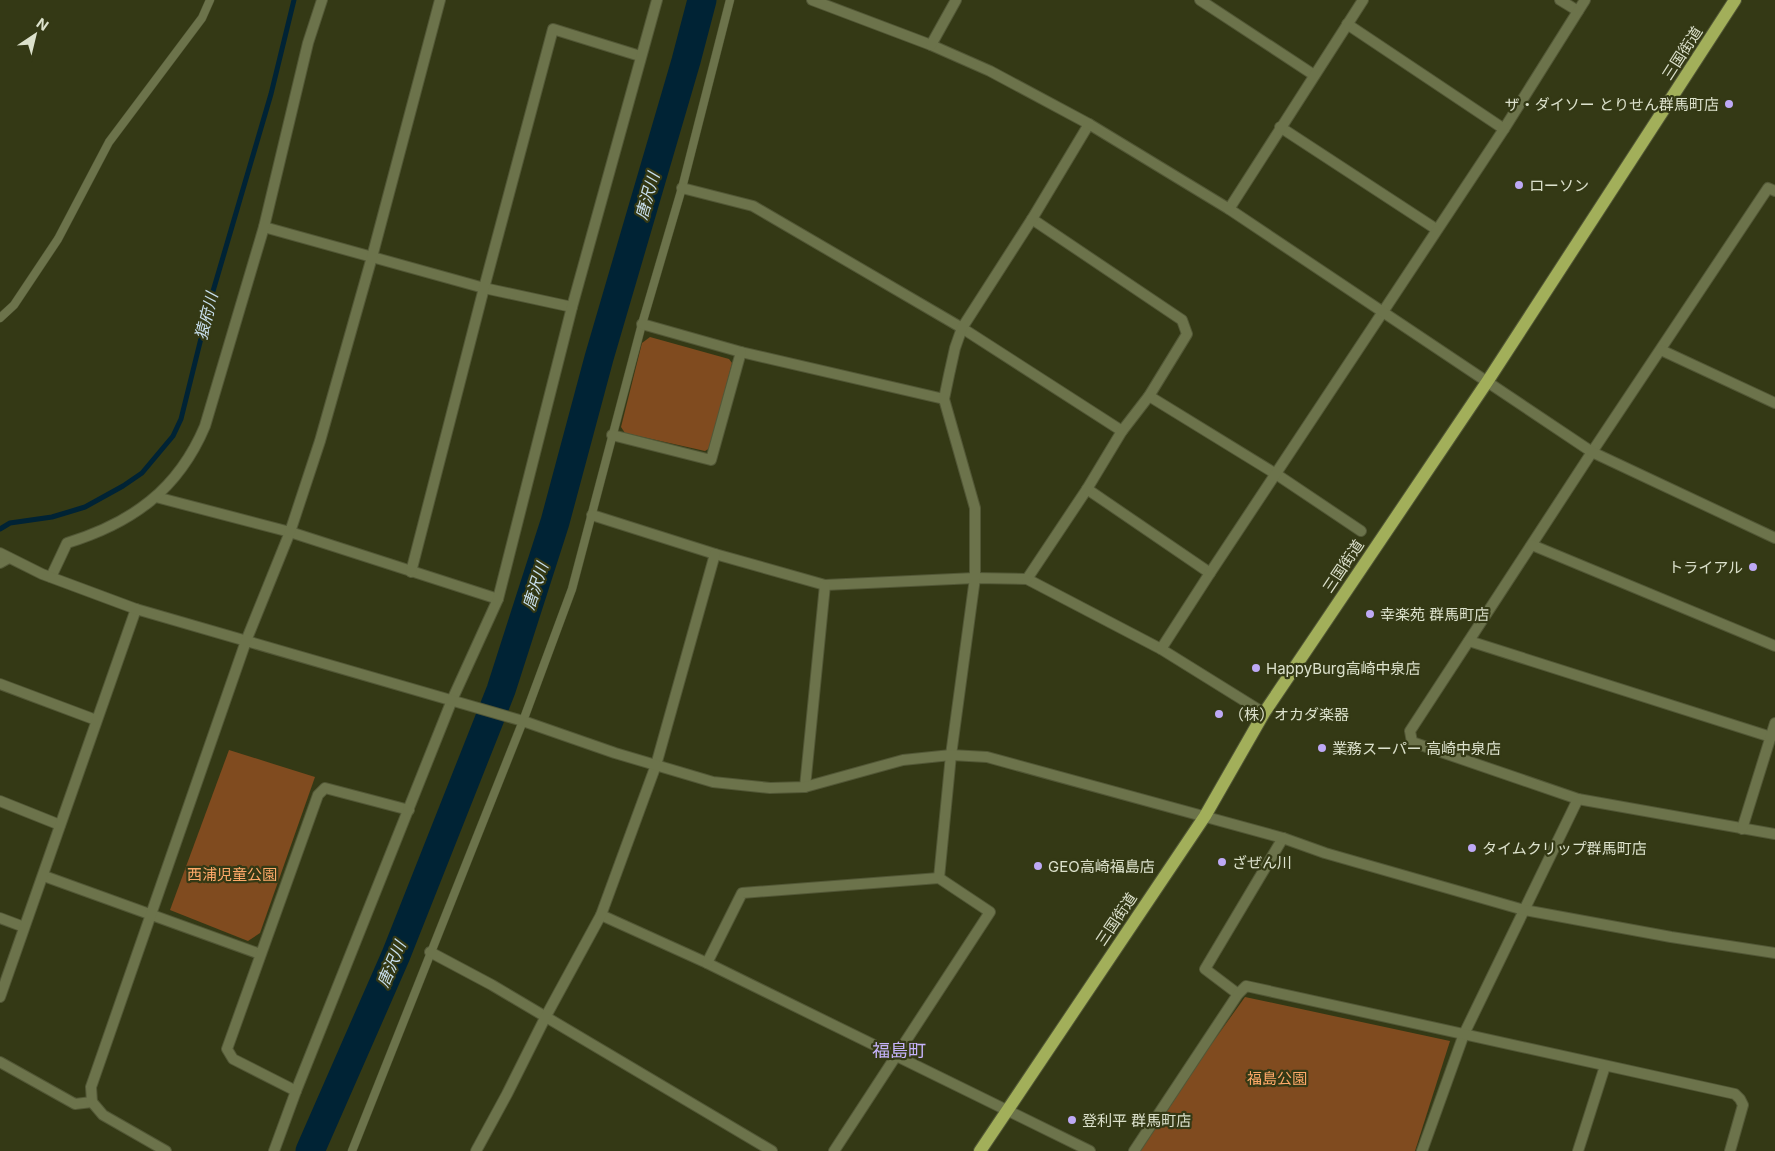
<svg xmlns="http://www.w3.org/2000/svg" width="1775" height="1151" font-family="Inter,'Noto Sans JP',sans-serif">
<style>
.green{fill:#804b1f}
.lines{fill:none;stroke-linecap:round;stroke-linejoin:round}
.stream{stroke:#002335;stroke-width:5}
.river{stroke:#002335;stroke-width:29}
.service-casing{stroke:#525736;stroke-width:9}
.minor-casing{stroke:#525736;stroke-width:12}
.tertiary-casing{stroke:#525736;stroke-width:12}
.primary-casing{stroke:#525736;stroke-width:14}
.service{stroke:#6c734b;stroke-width:8}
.minor{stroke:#6c734b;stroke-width:10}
.tertiary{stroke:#6c734b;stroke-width:10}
.primary{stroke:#a2af5a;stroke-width:12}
.poi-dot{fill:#bea9f5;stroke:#343915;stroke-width:2}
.labels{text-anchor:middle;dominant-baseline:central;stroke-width:4.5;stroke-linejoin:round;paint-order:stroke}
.street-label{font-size:15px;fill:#dce1cc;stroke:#343915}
.poi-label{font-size:15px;fill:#dce1cc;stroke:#343915;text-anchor:start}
.park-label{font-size:15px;fill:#fea969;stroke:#343915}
.water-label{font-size:16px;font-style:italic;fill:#c9e0ef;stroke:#343915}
.quarter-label{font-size:18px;fill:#c5b2f9;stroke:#343915}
</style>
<rect width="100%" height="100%" fill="#343915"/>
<g class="green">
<polygon points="650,337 729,359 732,363 710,448 705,451 625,433 621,427 642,343"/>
<polygon points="229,750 315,777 260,933 248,941 170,910"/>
<polygon points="1245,997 1450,1041 1415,1151 1135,1151"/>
</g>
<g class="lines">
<polyline class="stream" points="0,529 10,523 52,517 85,507 123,486 142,473 173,436 181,419 211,298 271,94 294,0"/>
<polyline class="river" points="310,1151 396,955 501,690 555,522 599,358 686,61 702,0"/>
<g class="service-casing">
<g id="service">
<polyline points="0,318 14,305 58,239 109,142 202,18 210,0"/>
<polyline points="352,1151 523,721 572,589 642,324 682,188 730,0"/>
</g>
</g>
<g class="minor-casing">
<g id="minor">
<polyline points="1200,0 1314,75"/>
<polyline points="1560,0 1578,11"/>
<polyline points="1347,24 1504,129"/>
<polyline points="1280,127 1436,229"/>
<polyline points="682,188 753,206 962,328 1122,431"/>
<polyline points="1775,191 1768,188 1592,452 1410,731 1412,742 1578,799 1775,834"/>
<polyline points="1229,209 1363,0"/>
<polyline points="264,227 484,288 572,307"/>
<polyline points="642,324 741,352 944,399"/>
<polyline points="1661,350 1775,403"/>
<polyline points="1149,396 1276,474 1361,531"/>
<polyline points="612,435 711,460 741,352"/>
<polyline points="1087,489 1210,573"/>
<polyline points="156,497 290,532 498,599"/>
<polyline points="592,515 715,554 825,585 975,578 1027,579 1161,649 1264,713"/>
<polyline points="1532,545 1775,646"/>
<polyline points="0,563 9,558"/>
<polyline points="411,572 484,288 553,29 640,56"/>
<path d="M51 577 67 543C132 523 178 490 205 426L264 227 308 43 322 0"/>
<polyline points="1027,579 1087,489 1122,431 1149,396 1187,334 1182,320 1032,219"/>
<polyline points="1469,641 1771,737"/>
<polyline points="1161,649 1210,573 1504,129 1585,0"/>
<polyline points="0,684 96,720"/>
<polyline points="805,787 825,585"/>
<polyline points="0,801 60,825"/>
<polyline points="1742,829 1775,723"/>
<polyline points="44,876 260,954"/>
<polyline points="939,878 951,755 975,578 975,508 944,399 949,375 955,348 962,328 1032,219 1089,124"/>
<polyline points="601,915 707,963 1090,1151"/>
<polyline points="0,918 24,927"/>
<polyline points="430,952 492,985 772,1151"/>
<polyline points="707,963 742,893 939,878 990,912 834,1151"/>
<polyline points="1238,994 1205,969 1283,838"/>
<polyline points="0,997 136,609"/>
<polyline points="0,1062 75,1104 92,1102"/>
<polyline points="296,1091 233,1059 227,1049 318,795 325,788 409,810"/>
<polyline points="274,1151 296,1091 452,700 498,599 572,307 657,0"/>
<polyline points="476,1151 507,1094 546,1016 601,915 656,765 715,554"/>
<polyline points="1422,1151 1464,1034 1578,799"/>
<polyline points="1578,1151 1605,1066"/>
</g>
</g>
<g class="tertiary-casing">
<g id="tertiary">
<polyline points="812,0 931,45 990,71 1089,124 1229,209 1592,452 1775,538"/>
<polyline points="931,45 956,0"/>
<polyline points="0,553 42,574 136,609 523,721 615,753 713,782 770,788 805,787 903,760 951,755 987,757 1283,838 1325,853 1524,910 1671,937 1775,953"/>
<polyline points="166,1151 103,1115 92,1102 91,1087 246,641 290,532 320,441 372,257 440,0"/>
<polyline points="1134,1151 1238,994 1246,986 1735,1094 1740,1099 1743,1105 1730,1151"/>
</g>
</g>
<g class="primary-casing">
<polyline id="primary" points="980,1151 1205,816 1264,713 1487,382 1735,0"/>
</g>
<use href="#service" class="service"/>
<use href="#minor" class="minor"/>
<use href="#tertiary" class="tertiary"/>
<use href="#primary" class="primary"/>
</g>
<g class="poi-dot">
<circle cx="1729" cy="104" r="5"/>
<circle cx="1519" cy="185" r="5"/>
<circle cx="1753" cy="567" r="5"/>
<circle cx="1370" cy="614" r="5"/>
<circle cx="1256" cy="668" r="5"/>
<circle cx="1219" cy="714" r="5"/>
<circle cx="1322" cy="748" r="5"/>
<circle cx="1472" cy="848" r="5"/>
<circle cx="1222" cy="862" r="5"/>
<circle cx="1038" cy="866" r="5"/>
<circle cx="1072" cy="1120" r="5"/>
</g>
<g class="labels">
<g class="street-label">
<text transform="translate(1682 53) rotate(-57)">三国街道</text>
<text transform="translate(1343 566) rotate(-56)">三国街道</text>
<text transform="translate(1116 919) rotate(-56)">三国街道</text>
</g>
<g class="poi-label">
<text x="1719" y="104" text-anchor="end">ザ・ダイソー とりせん群馬町店</text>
<text x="1529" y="185">ローソン</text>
<text x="1743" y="567" text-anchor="end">トライアル</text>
<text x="1380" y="614">幸楽苑 群馬町店</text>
<text x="1266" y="668">HappyBurg高崎中泉店</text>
<text x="1229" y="714">（株）オカダ楽器</text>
<text x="1332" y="748">業務スーパー 高崎中泉店</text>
<text x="1482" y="848">タイムクリップ群馬町店</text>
<text x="1232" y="862">ざぜん川</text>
<text x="1048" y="866">GEO高崎福島店</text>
<text x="1082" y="1120">登利平 群馬町店</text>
</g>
<g class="park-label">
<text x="232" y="874">西浦児童公園</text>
<text x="1277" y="1078">福島公園</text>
</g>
<g class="water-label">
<text transform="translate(647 196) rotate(-74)">唐沢川</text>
<text transform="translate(206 316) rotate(-76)">猿府川</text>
<text transform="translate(535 586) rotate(-72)">唐沢川</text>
<text transform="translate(391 964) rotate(-67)">唐沢川</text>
</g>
<g class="quarter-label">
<text x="899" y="1050">福島町</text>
</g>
</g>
<g transform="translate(35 35) rotate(35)" stroke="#343915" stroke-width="4" paint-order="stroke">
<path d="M0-4L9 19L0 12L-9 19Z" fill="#dce1cc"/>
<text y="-8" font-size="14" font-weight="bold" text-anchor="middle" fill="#dce1cc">N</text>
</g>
</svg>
